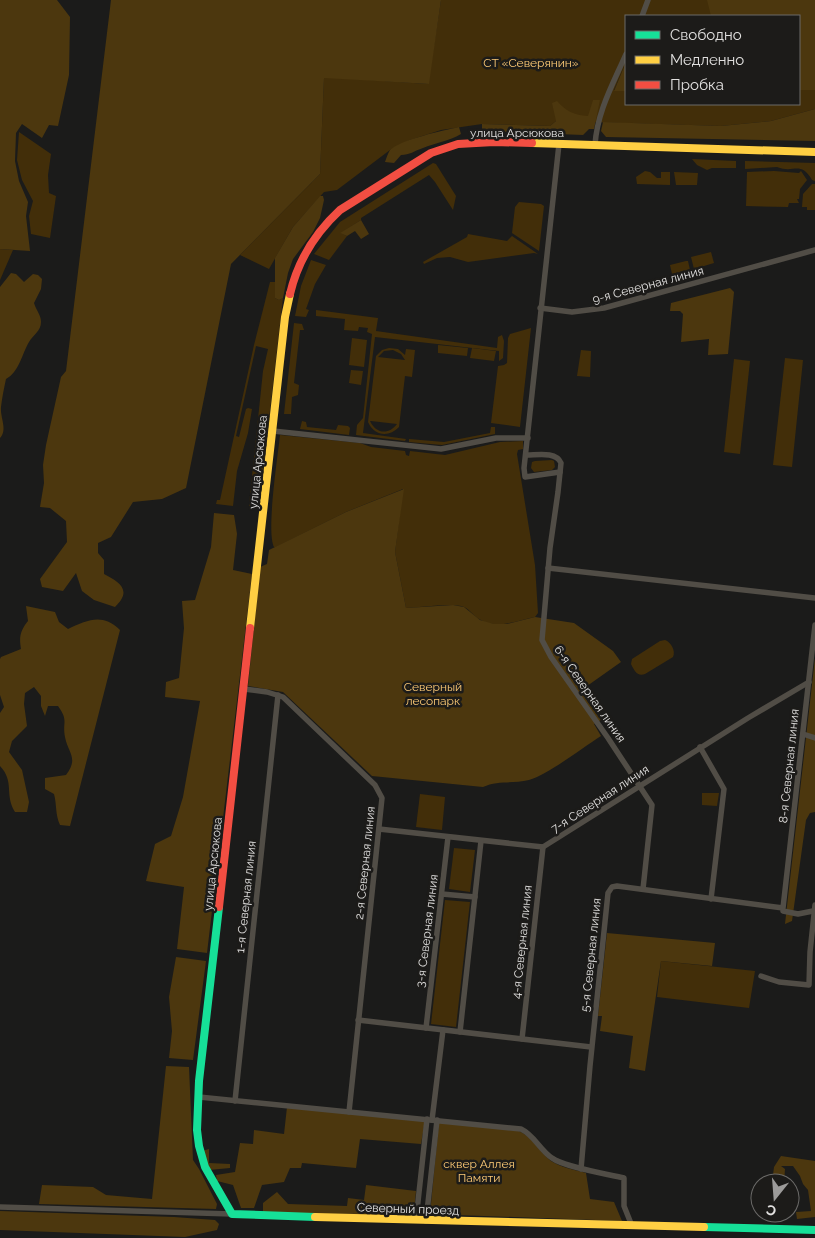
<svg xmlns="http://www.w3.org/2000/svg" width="815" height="1238" font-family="Raleway,sans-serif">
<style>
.green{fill:#422e09;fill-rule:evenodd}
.forest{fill:#4c370e}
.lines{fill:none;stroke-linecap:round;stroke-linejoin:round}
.street{stroke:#514d46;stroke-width:5.5}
.fast{stroke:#16e098;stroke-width:8}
.slow{stroke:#ffcf43;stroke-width:8}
.jam{stroke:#f24e42;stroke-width:8}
.labels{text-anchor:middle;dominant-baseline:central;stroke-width:5;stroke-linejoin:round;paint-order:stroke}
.park-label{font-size:12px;fill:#fcc975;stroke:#1c1b19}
.street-label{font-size:12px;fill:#e1e0df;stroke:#1c1b19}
</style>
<rect width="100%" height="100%" fill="#1b1b1a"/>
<g class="green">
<polygon points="441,0 711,0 713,16 626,16 626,62 614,90 626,91 626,104 799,104 799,90 815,90 815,109 771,121 721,126 556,121 550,126 482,124 441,130 410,140 390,150 337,190 324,192 293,227 269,269 240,255 320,174 324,77 428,84"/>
<polygon points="19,132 51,154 48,175 49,193 56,196 50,238 31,234 29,216 33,201 22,180 17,160"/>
<polygon points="692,159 736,161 736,168 712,168 707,170 697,165"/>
<path d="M745 161 815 163V181L812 180C800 160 794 174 777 167L745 169Z"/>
<polygon points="433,163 436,164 456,196 453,210 435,182 429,175 361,218 361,220 341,233 347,236 329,260 314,254 340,222"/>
<polygon points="645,171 650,172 657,178 661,178 661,172 670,172 670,185 637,184 636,177"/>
<polygon points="774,171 799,173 801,171 807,180 800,189 799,199 797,199 799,203 789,203 788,207 746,206 747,172"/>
<polygon points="674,172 698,173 697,185 676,185"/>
<polygon points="812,184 815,184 815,210 807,210 807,207 802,207 803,194"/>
<polygon points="519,202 541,204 544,206 539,251 512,233 515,207"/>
<polygon points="468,234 507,241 512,236 538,254 534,253 468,262 450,257 437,258 424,264 423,262 467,237"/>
<polygon points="0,249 13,250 0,280"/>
<polygon points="711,252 714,263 694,269 691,257"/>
<polygon points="311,260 326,265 315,284 306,309 309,310 306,317 295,316 301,286"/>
<polygon points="686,261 688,261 690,270 672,274 670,265"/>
<polygon points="270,282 275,282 275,298 279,300 283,298 259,506 249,507 249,505 263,371 268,349 256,346 236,436 239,437 246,409 248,408 252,409 248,433 237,471 233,506 216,504 217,500 220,500 254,345"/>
<polygon points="316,310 378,318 376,331 497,348 498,337 502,335 504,341 503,358 499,361 499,351 375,337 363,433 406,439 405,441 356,435 357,425 363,418 372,334 367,332 368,328 359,327 358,331 344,330 345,319 316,316"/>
<polygon points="294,323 302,324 304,330 300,330 294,383 299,385 298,395 292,397 291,414 284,414"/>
<polygon points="531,328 520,427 491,423 498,366 504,365 507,363 508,338 510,334"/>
<polygon points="352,338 367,340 364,367 349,365"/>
<polygon points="438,345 468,348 467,356 438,353"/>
<path d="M389 348 398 349 405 355 406 349 415 350 412 377 405 376 399 427C389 438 374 436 368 422L376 356 382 350ZM393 350 401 354 405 360 378 357 384 351ZM370 421H371L397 424C389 435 376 434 370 421Z"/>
<polygon points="472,348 496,351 494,361 470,358"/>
<polygon points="581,350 591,351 590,377 577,376"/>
<polygon points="785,358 803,360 792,467 773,465"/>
<polygon points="734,359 750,361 740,454 724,452"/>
<polygon points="351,370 363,371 361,385 349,383"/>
<polygon points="302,421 306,422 307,427 336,430 338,425 348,426 350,428 349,435 300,429"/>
<polygon points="491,427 495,427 495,434 442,445 409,442 409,439 444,442 490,433"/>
<path d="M280 435 360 443 371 447 405 451 406 455 409 456 410 451 445 455 500 442 523 441V449L518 450 517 454 535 565 538 613 535 617C516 621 496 630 479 619 474 616 469 609 464 607 452 602 419 608 406 608L395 552 403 489 346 512 276 547H274C266 532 278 455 280 435Z"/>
<polygon points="552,460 554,461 555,467 552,470 534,472 531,468 532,462 535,461"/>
<path d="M665 640C671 642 676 651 673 657L645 674C637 677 634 670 631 664L632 659 660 641Z"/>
<polygon points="702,793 719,793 717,806 702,805"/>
<polygon points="420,794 445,797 442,830 416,827"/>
<polygon points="454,848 475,850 470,892 449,889"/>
<polygon points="445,900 470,902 456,1027 431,1024"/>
<polygon points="661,961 755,971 749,1008 657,997"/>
</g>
<g class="forest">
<polygon points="0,0 57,0 70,17 69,75 58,126 49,125 42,138 22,124 16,133 15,161 19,181 28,202 26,216 30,251 0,249"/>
<path d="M111 0H441L429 84 324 78 320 174 231 264 186 488 162 499 133 502 111 537 98 543V553L104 560V574C119 582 133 590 115 607L94 600 82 591 76 573 63 591 42 587 40 579 67 542 66 521 50 508 40 507 44 483 43 465 46 445 61 377 66 371Z"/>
<polygon points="707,0 815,0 815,90 799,90 799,16 711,16"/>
<polygon points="626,62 626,91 614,91"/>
<path d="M593 100H600L594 129H589L583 135 482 131V124L550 126 556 121 552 103 557 101C566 111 574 115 588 116Z"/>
<polygon points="815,109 815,141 606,137 601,131 603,122 721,126 771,121"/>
<path d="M459 127 461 134C449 141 435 143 423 148 414 151 410 155 401 155L394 163 385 162C386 159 388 153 390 150 400 140 444 130 459 127Z"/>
<polygon points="320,196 323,196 324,200 320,218 313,232 293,259 288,273 283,298 279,300 275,298 275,258 293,227"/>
<polygon points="361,220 369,234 361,239 355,231 347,236 340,233"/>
<path d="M11 273 16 274 24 282 33 274 38 275 42 279 41 289 34 303C36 310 41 315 41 322 41 331 33 335 29 342 22 354 19 372 6 379 4 388 2 398 1 407 0 418 8 430 0 438V287Z"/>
<polygon points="730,288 734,292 728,354 708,355 709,339 681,342 683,314 680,311 670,311 671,303"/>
<path d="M404 489 395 552 406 608 453 605 464 607 480 620 494 624H507L535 617 574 623 613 651 621 662 580 691 601 720 594 724 601 736C582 748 549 774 529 780 513 784 498 780 483 787L372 776 283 692 248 686 260 567 267 564 269 550 346 512Z"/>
<polygon points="214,513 234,515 237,534 233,570 252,574 207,953 177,949 184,887 146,881 155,844 171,836 183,797 200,701 165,697 166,682 179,678 184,628 182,601 195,600 211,547"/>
<path d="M26 606 55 612 59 622 68 629C88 620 102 613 120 630L70 826 60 825C55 814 57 805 54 794L45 789V778L66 775C79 758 68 753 65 737 62 722 69 721 58 706H48L45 716 41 706V696L34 687 25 693 24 704 27 726 12 741 9 752 22 770 29 802 27 812H15C4 794 15 782 0 766V713L4 707 0 695V659L1 657 21 649C19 637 20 631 28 621Z"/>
<polygon points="815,658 815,812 810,813 806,820 792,921 785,924"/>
<polygon points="607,933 715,943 712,966 661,961 645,1071 629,1068 633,1036 600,1031 602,1016 598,1016"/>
<polygon points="176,957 206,961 193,1060 169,1058 172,1031 169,997"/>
<polygon points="166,1066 189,1067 193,1160 199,1169 217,1204 216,1209 39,1204 42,1185 93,1187 106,1195 152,1199"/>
<polygon points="287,1107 425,1121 421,1144 360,1139 356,1168 302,1163 301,1168 290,1168 284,1182 262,1185 254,1208 241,1208 233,1185 217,1181 216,1175 235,1172 240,1143 253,1144 254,1130 284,1134"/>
<path d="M439 1122 519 1131C533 1137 539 1152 551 1161 560 1167 575 1170 586 1173L590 1199 614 1202 622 1221 430 1214Z"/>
<polygon points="209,1149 209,1163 230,1164 230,1168 209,1170 202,1151"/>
<polygon points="781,1156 815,1161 815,1217 797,1219 796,1212 811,1211 808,1190 803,1184 800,1176 793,1166 781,1166 785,1169 784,1183 772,1183 774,1167"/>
<polygon points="366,1185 416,1191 414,1211 410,1216 263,1213 263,1203 277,1192 288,1204 347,1206 348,1198 364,1200"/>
<polygon points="0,1211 174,1217 215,1220 219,1224 217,1230 185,1237 0,1230"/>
</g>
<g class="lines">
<g class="street">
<polyline points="642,16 648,0"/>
<polyline points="559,144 524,468 525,477 560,472"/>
<path d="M595 145C597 112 613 84 626 54"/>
<polyline points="540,308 572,312 604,308 815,250"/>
<polyline points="273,431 441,449 496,438 528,438"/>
<path d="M527 455C537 455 556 451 561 463L558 492 550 548 542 640 551 657 608 738 652 805 643 889"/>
<polyline points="548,568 815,598"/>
<polyline points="244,689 267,692 283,697 375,785 382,798 349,1112"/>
<polyline points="803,734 815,738"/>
<polyline points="700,747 724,789 711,899"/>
<polyline points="379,829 543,847 748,718 809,682"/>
<polyline points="442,894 475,897"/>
<polyline points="783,911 798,914 813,911"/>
<polyline points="761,976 779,982 809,985 810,952 815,905"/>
<polyline points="358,1020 591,1047"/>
<polyline points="426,1028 448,837"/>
<polyline points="460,1032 481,841"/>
<polyline points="522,1039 543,847"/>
<path d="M199 1097 521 1129C534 1135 540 1150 552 1158 564 1167 607 1174 624 1178V1206L632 1226"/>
<polyline points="235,1101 278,695"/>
<polyline points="432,1120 443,1030"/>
<polyline points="581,1169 590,1066 608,893 612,887 617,886 783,908 815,625"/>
<polyline points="0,1207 232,1214"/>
<polyline points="416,1220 427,1119"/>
<polyline points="426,1221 437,1120"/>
</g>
<g class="fast">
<polyline points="219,907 199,1081 197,1130 199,1146 205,1167 232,1214 315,1217"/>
<polyline points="704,1227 815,1230"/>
</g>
<g class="slow">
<polyline points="532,143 815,152"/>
<polyline points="250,628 285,317 290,294"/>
<polyline points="315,1217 704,1227"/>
</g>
<g class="jam">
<path d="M290 294C298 260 314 234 340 210L431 153 458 144 494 142 532 143"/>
<polyline points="219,907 250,628"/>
</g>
</g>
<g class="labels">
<g class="park-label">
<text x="531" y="63">СТ «Северянин»</text>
<text x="433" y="687">Северный<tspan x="433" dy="14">лесопарк</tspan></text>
<text x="479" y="1164">сквер Аллея<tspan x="479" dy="14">Памяти</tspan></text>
</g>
<g class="street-label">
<text x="517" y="133">улица Арсюкова</text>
<text transform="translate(648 285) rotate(-15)">9-я Северная линия</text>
<text transform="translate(258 462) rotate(-84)">улица Арсюкова</text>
<text transform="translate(590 694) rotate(55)">6-я Северная линия</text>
<text transform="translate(789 766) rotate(-84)">8-я Северная линия</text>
<text transform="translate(600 799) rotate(-33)">7-я Северная линия</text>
<text transform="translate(365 863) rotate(-84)">2-я Северная линия</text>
<text transform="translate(213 864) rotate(-84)">улица Арсюкова</text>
<text transform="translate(246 897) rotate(-84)">1-я Северная линия</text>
<text transform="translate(427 931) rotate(-83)">3-я Северная линия</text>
<text transform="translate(522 942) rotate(-84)">4-я Северная линия</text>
<text transform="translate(591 955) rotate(-84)">5-я Северная линия</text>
<text transform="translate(408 1209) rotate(2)">Северный проезд</text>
</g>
</g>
<rect x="625" y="15" width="175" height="90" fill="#1c1b19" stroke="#6b6a68"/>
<rect x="635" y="31" width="25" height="8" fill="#16e098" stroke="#6b6a68"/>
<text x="670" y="40" font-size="15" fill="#e1e0df">Свободно</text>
<rect x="635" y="56" width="25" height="8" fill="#ffcf43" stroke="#6b6a68"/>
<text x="670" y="65" font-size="15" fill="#e1e0df">Медленно</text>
<rect x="635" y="81" width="25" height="8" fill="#f24e42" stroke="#6b6a68"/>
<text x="670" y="90" font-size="15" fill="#e1e0df">Пробка</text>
<g transform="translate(775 1198) rotate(197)"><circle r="24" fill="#1c1b19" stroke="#6b6a68"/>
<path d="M0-4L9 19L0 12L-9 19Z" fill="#9c9b9a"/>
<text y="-8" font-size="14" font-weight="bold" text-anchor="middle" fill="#e1e0df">С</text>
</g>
</svg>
